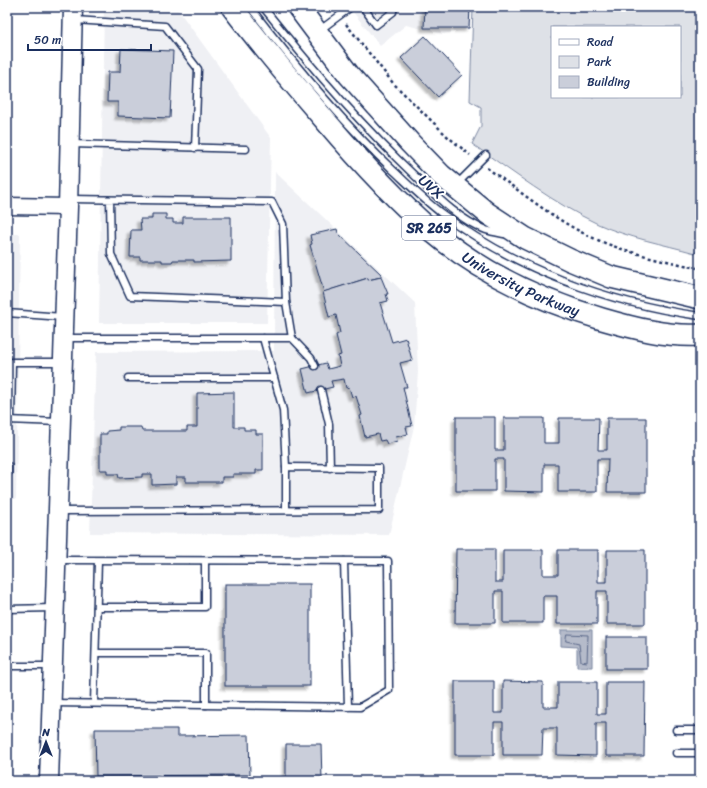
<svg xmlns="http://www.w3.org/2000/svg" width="707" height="788" font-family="Sriracha,sans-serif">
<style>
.built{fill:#eff0f4}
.green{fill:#dee1e7;stroke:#7c88a2;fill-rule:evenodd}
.water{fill:#b5bbca;stroke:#77839f}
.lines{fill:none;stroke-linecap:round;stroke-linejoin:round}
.shore{stroke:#596789;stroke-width:1}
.building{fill:#caceda;stroke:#1b2f5e;filter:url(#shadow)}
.service-casing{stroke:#1b2f5e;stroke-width:9}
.tertiary-casing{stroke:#1b2f5e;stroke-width:19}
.secondary-casing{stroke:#1b2f5e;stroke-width:21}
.primary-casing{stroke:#1b2f5e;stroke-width:24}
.path{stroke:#1b2f5e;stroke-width:2.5;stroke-dasharray:3 3;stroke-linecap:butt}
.service{stroke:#fff;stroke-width:6}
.tertiary{stroke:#fff;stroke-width:16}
.secondary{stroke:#fff;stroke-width:18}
.primary{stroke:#fff;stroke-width:21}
.labels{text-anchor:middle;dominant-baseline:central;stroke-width:4;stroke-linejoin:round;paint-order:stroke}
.shield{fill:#fff;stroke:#5f6d8e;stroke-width:1}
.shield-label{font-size:14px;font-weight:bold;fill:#1b2f5e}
.street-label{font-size:15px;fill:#1b2f5e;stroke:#fff}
</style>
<defs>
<filter id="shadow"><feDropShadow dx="-3.5" dy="3.5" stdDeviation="1" flood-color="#0004"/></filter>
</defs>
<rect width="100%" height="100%" fill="#fff"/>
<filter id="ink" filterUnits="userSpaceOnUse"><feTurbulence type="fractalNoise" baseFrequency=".025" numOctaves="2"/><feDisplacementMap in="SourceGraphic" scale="8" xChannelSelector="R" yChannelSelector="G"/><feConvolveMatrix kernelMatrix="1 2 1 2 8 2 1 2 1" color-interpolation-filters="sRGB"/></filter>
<g filter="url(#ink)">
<g class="built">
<polygon points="104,7 176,7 271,138 267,323 99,323"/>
<polygon points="349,7 471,7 470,29 443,34 406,25 380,46"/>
<polygon points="275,172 415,303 418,372 414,426 389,535 90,533 96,352 274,351"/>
<polygon points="7,234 20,234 16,499 7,499"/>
</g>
<path class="green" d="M473 7H700V247L695 253C663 244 629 238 598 224 553 203 513 172 472 144L481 126V107L470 101ZM552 27H680V97H552Z"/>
<polygon class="water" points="561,630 592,630 592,667 577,667 577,647 561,646"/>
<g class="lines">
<polygon class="shore" points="567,634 588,635 587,662 581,661 579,644 566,641"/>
</g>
<g class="building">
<polygon points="425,7 470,7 469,28 424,28"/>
<polygon points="425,36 462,75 438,97 401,58"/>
<polygon points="121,49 173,51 170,118 118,116 118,102 107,102 108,72 120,72"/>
<polygon points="152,214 166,214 166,219 173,219 173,223 183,223 183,217 231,217 231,261 194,262 194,260 173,260 172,262 162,262 162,260 140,260 140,257 130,257 131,230 141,230 140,219 152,219"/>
<polygon points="337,229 338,233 381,274 381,277 368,280 368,278 324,292 310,245 312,244 310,235"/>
<polygon points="381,277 388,294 386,294 388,301 380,303 392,342 406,338 412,360 400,363 407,387 403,387 412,426 406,427 408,434 396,437 397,441 387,444 385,440 380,441 378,434 365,437 360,416 362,415 356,396 352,397 349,387 346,388 344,379 331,381 333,387 308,393 302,369 326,363 328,369 340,366 338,356 341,355 336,335 340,333 336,315 329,317 323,292 368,278 368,280"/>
<polygon points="234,392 234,427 244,427 244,430 256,430 256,434 263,434 263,470 256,470 256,474 233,474 233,477 222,477 222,482 186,482 186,477 176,477 176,484 152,485 152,474 142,474 142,477 119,478 118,474 107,474 107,470 100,470 100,434 107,434 107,431 119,430 119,427 141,427 142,431 187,431 187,427 197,427 197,393"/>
<polygon points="456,417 495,417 495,450 504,450 504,418 544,418 544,443 559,443 559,418 599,418 598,450 607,450 607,418 646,418 646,492 607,492 608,459 597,459 597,492 558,492 558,464 544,464 544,492 504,491 504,459 495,459 495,491 456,491"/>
<polygon points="7,463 12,463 12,475 10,475 10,496 7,496"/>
<polygon points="456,549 495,549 495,582 503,582 503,550 543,550 543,575 558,575 558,550 598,550 598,582 607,582 607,550 645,550 645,624 607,624 607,591 597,591 597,624 557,624 557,596 543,596 543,623 503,623 503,591 495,591 495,623 455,623"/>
<rect x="225" y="584" width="85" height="102"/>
<rect x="606" y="637" width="41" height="32"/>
<polygon points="455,681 494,681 494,713 503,713 503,681 543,682 543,707 558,707 558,682 597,682 597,714 606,714 606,682 645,682 644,756 606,756 606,723 596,723 596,756 557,755 557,728 543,728 542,755 503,755 503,722 494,722 494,755 455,755"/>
<polygon points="95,729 177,729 177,736 249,735 250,775 96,776"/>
<polygon points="286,744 321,744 322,781 286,781"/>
<rect x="7" y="755" width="3" height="26"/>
</g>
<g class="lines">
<g class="service-casing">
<g id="service">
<path d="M250 7C294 64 341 121 394 171 409 185 424 200 441 213 516 269 607 303 700 316"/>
<path d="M263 7C310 66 359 123 414 175 435 195 459 220 486 230 492 232 499 233 504 234"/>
<polyline points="363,7 376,25 393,12 394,7"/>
<polyline points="75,20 165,26 198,69 195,148"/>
<polyline points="320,30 351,7"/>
<polyline points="72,144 246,149"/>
<polyline points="457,184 486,155"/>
<polyline points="70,199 272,202 283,224 286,302 130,296 111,254 110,200"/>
<polyline points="286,302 292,338"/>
<polyline points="7,313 63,317"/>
<polyline points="64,338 292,338 311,358 315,366"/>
<polyline points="263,338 283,410 286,467"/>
<polyline points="128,378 274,378"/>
<polyline points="321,390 329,424 330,468"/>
<polyline points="7,420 59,422"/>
<polyline points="11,420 12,362 60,362"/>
<polyline points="59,511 379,510 379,468 286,467 286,510"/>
<polyline points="344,561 348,707"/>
<polyline points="97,607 205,607 205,561"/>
<polyline points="7,609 53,608"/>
<polyline points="96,653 206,653 206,705"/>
<polyline points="7,666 51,666"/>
<polyline points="52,703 360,707 389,690 388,561 57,560"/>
<polyline points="94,703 98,561"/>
<polyline points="676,730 700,730"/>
<polyline points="676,753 700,753"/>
</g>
</g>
<g class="tertiary-casing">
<polyline id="tertiary" points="7,206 68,207"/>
</g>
<g class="secondary-casing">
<polyline id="secondary" points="49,781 68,207 73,7"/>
</g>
<g class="primary-casing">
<g id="primary">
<path id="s1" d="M232 7C261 45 293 83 324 119 358 159 393 198 433 232 481 273 542 301 602 319 633 328 667 337 700 335"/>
<polyline points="298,7 349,75 410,143 441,175 487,213 525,238 570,260 611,277 700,298"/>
</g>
</g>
<g class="path">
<polyline points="346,24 393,83 447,136 470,155"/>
<path d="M487 168C523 193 559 224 600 241 631 254 664 260 697 268"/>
</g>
<use href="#service" class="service"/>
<use href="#tertiary" class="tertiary"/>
<use href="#secondary" class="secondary"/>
<use href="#primary" class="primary"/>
</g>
</g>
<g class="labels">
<rect class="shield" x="402" y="216" width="54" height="24" rx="3"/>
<g class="shield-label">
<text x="429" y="228">SR 265</text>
</g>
<g class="street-label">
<text transform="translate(431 187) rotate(41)">UVX</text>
<text stroke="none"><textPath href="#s1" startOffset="405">University Parkway</textPath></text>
</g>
</g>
<rect width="707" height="788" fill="none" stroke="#fff" stroke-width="24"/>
<rect x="12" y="12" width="683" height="764" fill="none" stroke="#1b2f5e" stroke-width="1.5" filter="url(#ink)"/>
<rect x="551" y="26" width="130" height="72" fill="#ffffff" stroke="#a4acbf"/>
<rect x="559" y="39" width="20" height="6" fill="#ffffff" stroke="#a4acbf"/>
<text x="587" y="46" font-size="12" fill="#1b2f5e">Road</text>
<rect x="559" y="56" width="20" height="12" fill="#dee1e7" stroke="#a4acbf"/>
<text x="587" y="66" font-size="12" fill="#1b2f5e">Park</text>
<rect x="559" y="76" width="20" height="12" fill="#caceda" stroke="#a4acbf"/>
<text x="587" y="86" font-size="12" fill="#1b2f5e">Building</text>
<g transform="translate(46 742)" stroke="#ffffff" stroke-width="3" paint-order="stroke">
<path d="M0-3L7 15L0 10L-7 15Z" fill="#1b2f5e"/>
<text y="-6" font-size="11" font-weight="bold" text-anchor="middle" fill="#1b2f5e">N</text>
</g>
<path d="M28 44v6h123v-6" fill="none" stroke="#1b2f5e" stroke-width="2"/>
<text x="34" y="44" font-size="12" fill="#1b2f5e" stroke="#ffffff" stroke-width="3" paint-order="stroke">50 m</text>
</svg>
